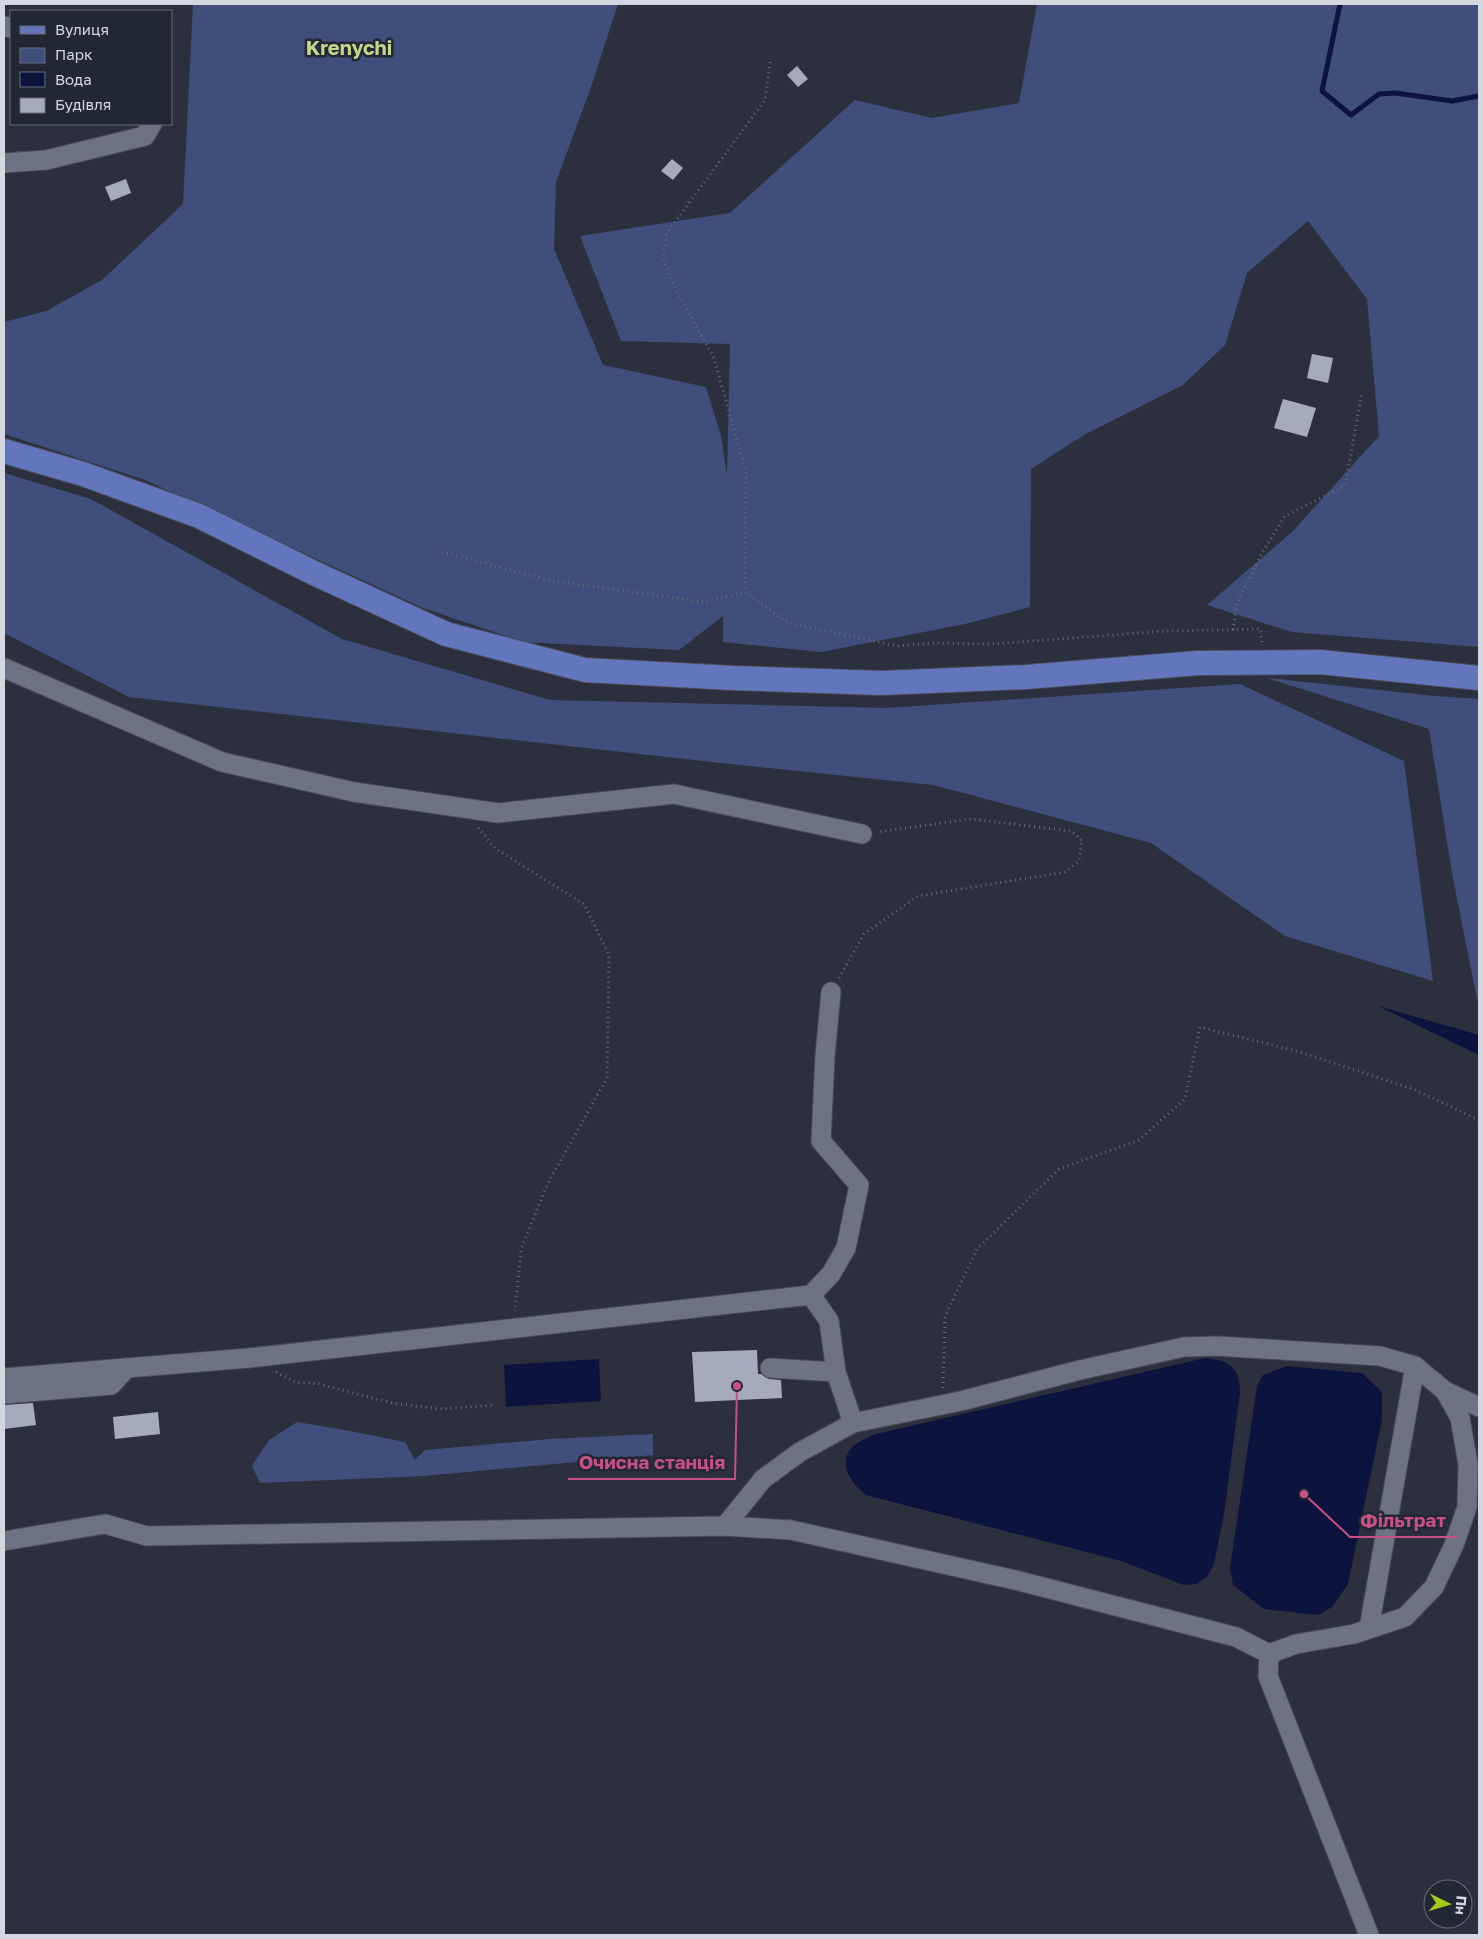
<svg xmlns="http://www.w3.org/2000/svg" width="1483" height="1939" font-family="'Golos Text',sans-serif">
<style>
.green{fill:#404e7c}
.water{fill:#0c133c}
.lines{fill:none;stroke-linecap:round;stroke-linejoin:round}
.stream{stroke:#0c133c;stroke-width:5}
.building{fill:#a5abbc}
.minor-casing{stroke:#4a4d59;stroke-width:21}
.major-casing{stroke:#4a4d59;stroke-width:26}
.path{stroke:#666a76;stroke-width:3;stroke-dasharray:1 4;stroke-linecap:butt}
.minor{stroke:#6d7382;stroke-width:19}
.major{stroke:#6375bc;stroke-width:24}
.labels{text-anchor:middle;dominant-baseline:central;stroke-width:5;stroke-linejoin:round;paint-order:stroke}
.quarter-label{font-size:20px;font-weight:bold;fill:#c2d68b;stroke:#222734}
.leader{fill:none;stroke:#c75183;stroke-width:2}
.callout-dot{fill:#c75183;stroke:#222734;stroke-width:2}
.callout-label{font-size:19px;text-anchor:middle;font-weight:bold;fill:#c75183;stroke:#222734;stroke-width:5;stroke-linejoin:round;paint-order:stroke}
</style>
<rect width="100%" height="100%" fill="#2c303e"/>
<g class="green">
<polygon points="193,4 618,4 590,90 556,182 554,249 603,365 706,387 721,436 727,475 730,344 621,341 580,236 730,213 855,100 932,118 1019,103 1037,4 1479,4 1479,647 1292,632 1207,605 1292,532 1379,436 1367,299 1308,221 1247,273 1225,345 1183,385 1084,435 1031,469 1030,607 965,624 821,652 723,642 723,616 679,650 523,642 423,608 145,480 4,434 4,322 46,311 102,280 183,204"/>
<polygon points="4,473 91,499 342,639 550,700 887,708 1240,684 1404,761 1433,981 1285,936 1151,843 933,785 730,764 129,697 4,633"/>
<polygon points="1267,678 1435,696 1479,699 1479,1000 1477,999 1452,873 1429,729"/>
<polygon points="297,1422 345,1430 405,1442 415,1460 425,1450 550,1439 653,1434 653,1455 424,1476 260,1483 252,1466 269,1440"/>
</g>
<g class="water">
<polygon points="1378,1006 1479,1035 1479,1055"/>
<path d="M1205 1358C1230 1361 1240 1367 1240 1393L1224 1514 1214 1564 1207 1577 1196 1584 1184 1585 1121 1561 866 1495C851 1484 835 1460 855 1445 861 1440 870 1437 876 1434Z"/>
<polygon points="599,1359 601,1401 506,1407 504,1365"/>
<polygon points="1286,1366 1362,1373 1382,1392 1382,1420 1348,1584 1332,1607 1318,1615 1264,1609 1233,1585 1230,1568 1257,1386 1263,1375"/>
</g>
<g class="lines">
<polyline class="stream" points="1340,4 1322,91 1351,115 1379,94 1396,93 1452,101 1479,96"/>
</g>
<g class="building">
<polygon points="797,66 808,79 798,87 787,75"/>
<polygon points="672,159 683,168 673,180 661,171"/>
<polygon points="126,179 131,193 111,201 105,187"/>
<polygon points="1312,354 1333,358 1328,383 1307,378"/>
<polygon points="1283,399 1316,408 1307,437 1274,428"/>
<polygon points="757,1350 758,1374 761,1374 769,1379 781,1380 782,1398 695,1402 692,1352"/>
<polygon points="33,1403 36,1425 4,1429 4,1405"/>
<polygon points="158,1412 160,1434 115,1439 113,1417"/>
</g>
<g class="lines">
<g class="minor-casing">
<g id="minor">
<polyline points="4,26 11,28"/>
<polyline points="4,163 46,160 145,136 152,124"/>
<polyline points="4,668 222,762 354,792 498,813 674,794 862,834"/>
<polyline points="811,1295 829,1321 836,1372 853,1423"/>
<polyline points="770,1368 836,1372"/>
<polyline points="4,1378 249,1358 811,1295 831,1274 846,1248 859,1185 821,1141 825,1056 831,992"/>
<polyline points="1445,1391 1479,1407"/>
<polyline points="4,1394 111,1385 127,1368"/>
<polyline points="4,1541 105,1524 147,1536 725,1526 791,1530 1015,1580 1236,1637 1269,1654 1296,1644 1354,1634 1405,1617 1434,1587 1454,1545 1467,1507 1468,1464 1460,1418 1445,1391 1415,1366 1380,1356 1217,1346 1184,1347 1080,1370 961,1401 853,1423 800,1452 763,1479 725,1526"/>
<polyline points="1369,1628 1415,1366"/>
<polyline points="1269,1654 1268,1676 1369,1935"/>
</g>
</g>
<g class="major-casing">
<polyline id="major" points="4,451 83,474 199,516 316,574 446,634 585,670 733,678 882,683 1026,677 1198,663 1320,662 1479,678"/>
</g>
<g class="path">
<polyline points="770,62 765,100 667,233 663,258 676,290 714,358 746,472 745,592 788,623 897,646 937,643 991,644 1166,631 1260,629 1262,643"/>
<polyline points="442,552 553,581 704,602 745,592"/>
<polyline points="1233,630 1237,603 1263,551 1285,516 1345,486 1362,393"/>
<polyline points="478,828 496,849 584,904 609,955 607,1078 547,1185 521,1249 515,1311"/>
<polyline points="839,978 864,934 918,896 1065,872 1079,861 1082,840 1071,831 971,819 877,832"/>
<polyline points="276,1372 295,1382 319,1384 392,1403 439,1409 495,1405"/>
<polyline points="943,1388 945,1316 977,1249 1059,1169 1139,1140 1185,1099 1200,1027 1300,1052 1413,1089 1479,1120"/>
</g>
<use href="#minor" class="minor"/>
<use href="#major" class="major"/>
</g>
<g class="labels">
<g class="quarter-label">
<text x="349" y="47">Krenychi</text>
</g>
</g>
<path class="leader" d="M737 1386L735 1479H568M1304 1494L1350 1537H1457"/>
<g class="callout-dot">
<circle cx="737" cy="1386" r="5"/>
<circle cx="1304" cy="1494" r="5"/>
</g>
<g class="callout-label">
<text x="652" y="1469">Очисна станція</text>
<text x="1403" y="1527">Фільтрат</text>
</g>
<rect width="1483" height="1939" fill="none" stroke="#d4d7e0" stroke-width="10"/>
<rect x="10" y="10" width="162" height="115" fill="#222734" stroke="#696d79"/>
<rect x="20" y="26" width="25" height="8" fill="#6375bc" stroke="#696d79"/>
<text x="55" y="35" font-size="15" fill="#d4d7e0">Вулиця</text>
<rect x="20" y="48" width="25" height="15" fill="#404e7c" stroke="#696d79"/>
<text x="55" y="60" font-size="15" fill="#d4d7e0">Парк</text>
<rect x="20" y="72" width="25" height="15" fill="#0c133c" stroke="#696d79"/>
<text x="55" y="85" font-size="15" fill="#d4d7e0">Вода</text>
<rect x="20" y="98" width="25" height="15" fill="#a5abbc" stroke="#696d79"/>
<text x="55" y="110" font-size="15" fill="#d4d7e0">Будівля</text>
<g transform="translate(1448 1904) rotate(95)"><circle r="24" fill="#222734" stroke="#696d79"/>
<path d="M0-4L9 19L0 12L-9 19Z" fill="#a8c71b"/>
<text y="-8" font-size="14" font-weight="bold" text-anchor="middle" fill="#d4d7e0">Пн</text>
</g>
</svg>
